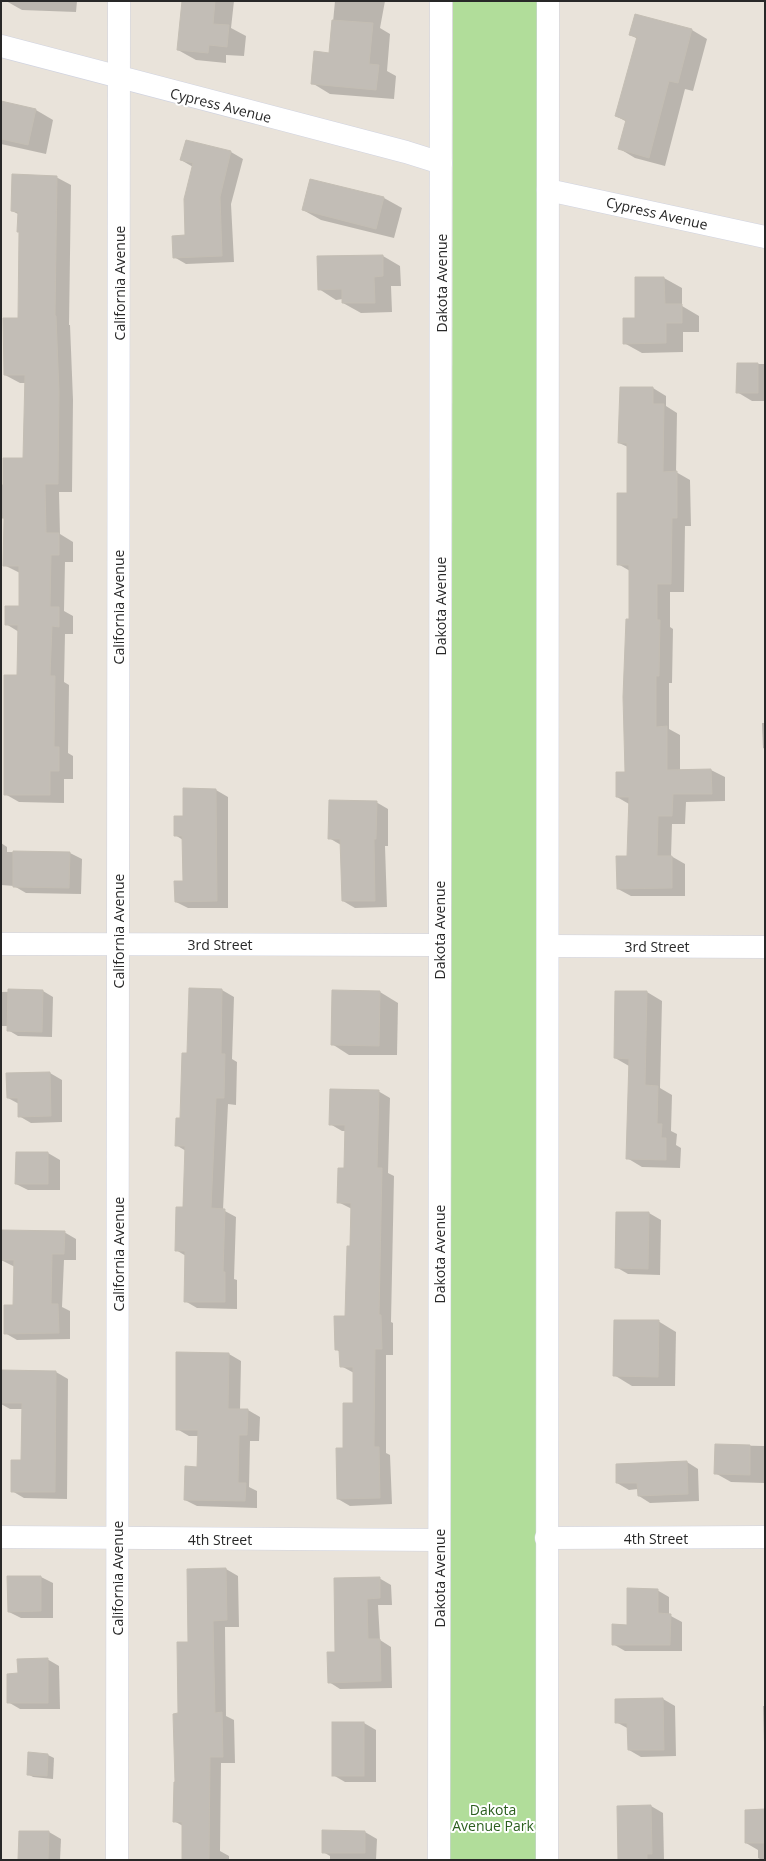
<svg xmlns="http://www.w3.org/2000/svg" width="766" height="1861" font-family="'Open Sans',sans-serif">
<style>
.green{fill:#b1dd9a}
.shadow{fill:#0003}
.building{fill:#c2bdb6;stroke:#c4beb4}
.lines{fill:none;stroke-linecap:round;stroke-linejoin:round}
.street-casing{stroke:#d0d3e0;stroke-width:23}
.street{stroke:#fff;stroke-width:22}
.labels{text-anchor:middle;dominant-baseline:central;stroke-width:4;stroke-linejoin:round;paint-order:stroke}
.street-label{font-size:14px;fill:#282828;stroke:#fff}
.park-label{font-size:14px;fill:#2b5e1e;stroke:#fff}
</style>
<rect width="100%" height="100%" fill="#e9e3da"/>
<polygon class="green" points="453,1 537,1 537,1860 450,1860"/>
<g class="shadow">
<polygon points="6,1 77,1 76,12 22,10"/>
<polygon points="183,1 234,1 231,28 246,36 244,56 226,55 226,63 196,60 178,50"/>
<polygon points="335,1 385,1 380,28 390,34 387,71 396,76 394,99 330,94 312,83 330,54"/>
<polygon points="692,30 707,39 693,91 685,89 665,166 635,158 620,149 627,122 616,116 638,39 630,35"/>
<polygon points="1,102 36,110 53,120 46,154 1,144"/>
<polygon points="186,141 231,152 243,159 231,204 234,262 186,264 174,257 186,236 193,167 181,160"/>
<polygon points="56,177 71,185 69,325 70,325 73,400 72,492 59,492 60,534 73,542 73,562 65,562 64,611 73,616 73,634 65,634 64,682 69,685 68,753 73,756 73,779 64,779 64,803 19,802 5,794 18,676 19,632 6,624 20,607 20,573 4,565 5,519 3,518 3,511 1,510 1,486 4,486 24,459 26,383 20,383 5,375 19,319 20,233 18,231 18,214 12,211"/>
<polygon points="311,180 384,198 402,208 394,238 321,220 303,210"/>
<polygon points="383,256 400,266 401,286 391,286 392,312 361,313 343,303 343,299 336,300 319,289"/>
<polygon points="664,278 682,288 682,306 699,316 699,332 683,332 683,352 642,353 624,343 636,319"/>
<polygon points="738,364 765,364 765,401 752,401 737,392"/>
<polygon points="653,388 666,396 666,406 677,413 676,472 690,480 691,526 685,526 684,592 670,592 670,627 673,629 672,683 669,683 669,729 680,735 680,771 711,770 725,777 725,801 686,802 685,824 672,824 671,856 685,864 685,896 631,896 618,889 628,857 629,804 617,797 626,773 630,620 630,571 618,564 629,494 628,447 619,443"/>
<polygon points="762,723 765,723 765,749 763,748"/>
<polygon points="216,790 228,797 228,908 188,908 176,902 184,882 183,840 175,835 184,817"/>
<polygon points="376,802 388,809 388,846 385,846 387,907 355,908 343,901 341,845 329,838"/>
<polygon points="1,843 7,847 7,852 70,853 82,859 81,894 26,893 14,886 1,885"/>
<polygon points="190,989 222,990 234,997 232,1059 237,1062 236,1105 228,1104 223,1210 236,1217 234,1279 237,1280 237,1309 197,1308 185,1301 186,1256 176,1250 183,1208 186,1151 176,1145 181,1119 188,1054"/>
<polygon points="43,991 53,997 52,1037 18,1036 8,1030 8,1026 1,1026 1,992"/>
<polygon points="380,992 398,1003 397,1055 349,1055 332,1044"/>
<polygon points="647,992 662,1001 660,1088 672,1095 671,1131 677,1134 676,1145 681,1148 680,1168 642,1167 627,1158 629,1066 615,1058"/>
<polygon points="50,1073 62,1080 62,1122 31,1123 19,1116 19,1104 8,1098"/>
<polygon points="378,1091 390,1098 388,1173 394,1176 391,1322 393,1323 393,1355 386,1355 386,1453 390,1455 392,1504 350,1506 338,1499 344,1449 354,1404 354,1373 341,1366 340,1352 336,1349 346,1317 352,1209 338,1202 345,1169 346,1131 342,1131 330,1124"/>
<polygon points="17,1153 48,1153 60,1160 60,1190 28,1190 16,1184"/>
<polygon points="617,1213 649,1213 661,1220 660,1275 628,1274 616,1267"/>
<polygon points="64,1232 76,1239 76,1260 64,1260 62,1307 70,1311 70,1339 17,1340 5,1333 14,1306 15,1267 1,1260"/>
<polygon points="658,1321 676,1332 675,1386 632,1386 614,1375"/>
<polygon points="229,1354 241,1361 240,1410 248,1410 260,1417 259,1441 250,1441 249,1487 257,1491 257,1508 197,1506 185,1500 198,1468 198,1436 189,1436 177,1429"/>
<polygon points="1,1371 56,1372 68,1379 67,1499 24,1498 12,1491 22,1461 23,1409 10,1409 1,1404"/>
<polygon points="716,1445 765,1446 765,1483 731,1482 715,1473"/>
<polygon points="687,1462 698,1469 699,1501 650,1503 639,1496 638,1489 629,1490 617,1483"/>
<polygon points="226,1569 238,1576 239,1627 225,1627 226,1716 234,1720 235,1763 221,1763 220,1851 229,1856 229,1860 183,1860 183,1826 174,1821 179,1714 189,1643"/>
<polygon points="41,1577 53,1583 53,1618 21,1618 9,1612"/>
<polygon points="379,1578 391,1585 392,1605 378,1605 380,1640 391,1647 392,1688 340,1689 329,1682 336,1653 335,1579"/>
<polygon points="657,1590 669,1597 669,1615 682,1622 682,1651 625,1651 613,1644"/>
<polygon points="47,1659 59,1666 60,1709 20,1709 8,1702"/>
<polygon points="663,1699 675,1706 676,1756 641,1757 629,1750 629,1729 616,1722"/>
<polygon points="763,1706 765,1706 765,1744 764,1743"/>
<polygon points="333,1723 364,1723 376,1730 376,1782 345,1782 333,1775"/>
<polygon points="29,1753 48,1755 54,1758 53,1779 33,1777 28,1774"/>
<polygon points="651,1806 663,1813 664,1860 619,1860 618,1807"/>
<polygon points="765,1810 765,1860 762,1860 758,1858 758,1850 746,1843"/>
<polygon points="49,1832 61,1839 60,1860 19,1860"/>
<polygon points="365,1832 377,1839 376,1860 330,1860 330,1856 323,1852"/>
</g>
<g class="building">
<polygon points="182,1 215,1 213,24 229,25 227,47 209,45 208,53 177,50"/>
<polygon points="635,14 692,29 678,83 669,81 649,158 618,149 626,120 615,116 637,37 629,35"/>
<polygon points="332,20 373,23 369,64 379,65 376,90 311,84 314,51 329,53"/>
<polygon points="1,101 36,109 28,145 1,139"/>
<polygon points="186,140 231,151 220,197 222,256 173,258 172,236 185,235 184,199 193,163 180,160"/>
<polygon points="12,174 57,176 55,316 56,316 59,392 58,484 45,484 46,533 59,533 59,555 51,555 50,607 59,607 59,627 52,626 50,676 55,676 54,747 59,747 59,771 50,771 50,795 4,795 4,675 17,675 18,625 5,625 5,606 19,606 19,566 3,566 4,518 2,518 1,505 1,485 3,485 3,458 23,458 25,375 4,375 3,318 18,318 19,232 17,232 18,212 11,211"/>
<polygon points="310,179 384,197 376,229 302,210"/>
<polygon points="383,255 383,276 374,277 375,303 342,303 342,289 318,290 317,256"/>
<polygon points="635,277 664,277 665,304 682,304 682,323 666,323 666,343 623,344 623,318 635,318"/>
<polygon points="737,363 758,363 758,393 736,393"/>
<polygon points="620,387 653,387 653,404 664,404 663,472 677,471 677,518 672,518 671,584 657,584 657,620 660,620 659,676 656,676 656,727 667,726 667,770 711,769 712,794 673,794 672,816 658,816 657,856 672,856 672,888 617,889 616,856 627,856 629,797 616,797 616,772 625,772 623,697 626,619 629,619 629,565 617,565 617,493 627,493 627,443 618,443"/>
<polygon points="183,788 216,789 217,901 175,902 174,881 183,881 182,836 174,836 174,816 183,816"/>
<polygon points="329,800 377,801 376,839 374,839 375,901 342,901 340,839 328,839"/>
<polygon points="13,851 70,852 69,888 13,887"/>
<polygon points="189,988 222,989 221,1054 225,1054 224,1098 216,1098 211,1208 225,1209 223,1272 225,1272 225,1302 184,1302 185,1251 175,1251 176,1207 183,1207 185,1146 175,1146 176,1118 180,1118 182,1053 187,1053"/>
<polygon points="8,989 43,990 42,1032 7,1031"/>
<polygon points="332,990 380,991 379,1046 331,1045"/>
<polygon points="615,991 647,991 645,1085 658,1086 657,1124 662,1124 661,1138 666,1138 666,1160 626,1159 629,1059 614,1058"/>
<polygon points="50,1072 51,1116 18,1117 18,1098 7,1098 6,1073"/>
<polygon points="330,1089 379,1090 377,1168 382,1168 379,1315 381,1315 382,1349 375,1349 374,1447 379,1447 380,1498 337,1499 336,1448 343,1448 343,1403 353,1403 353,1367 340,1367 339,1350 335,1350 334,1316 345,1316 347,1246 350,1246 351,1203 337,1203 338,1168 344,1168 345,1125 329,1125"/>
<polygon points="16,1152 48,1152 48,1184 15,1184"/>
<polygon points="616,1212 649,1212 648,1269 615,1268"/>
<polygon points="1,1230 65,1231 64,1254 52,1254 51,1304 58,1304 59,1333 4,1334 4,1305 13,1305 14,1260 1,1260"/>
<polygon points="614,1320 659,1320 658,1377 613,1376"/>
<polygon points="176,1352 229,1353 228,1409 248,1409 247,1435 239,1435 238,1483 246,1483 245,1501 184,1500 185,1466 197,1467 198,1430 176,1430"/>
<polygon points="1,1370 56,1371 55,1492 11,1492 11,1460 21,1460 22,1403 1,1403"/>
<polygon points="715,1444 750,1445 750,1475 714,1474"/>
<polygon points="687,1461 688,1494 638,1496 637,1483 616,1483 616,1464"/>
<polygon points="226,1568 227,1620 213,1621 215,1713 222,1712 223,1757 210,1757 209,1860 182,1860 182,1822 173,1822 174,1782 175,1782 173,1714 178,1713 177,1642 188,1642 187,1569"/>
<polygon points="7,1576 41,1576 41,1611 8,1612"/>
<polygon points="380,1577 380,1598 367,1599 368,1639 380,1639 381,1681 328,1683 327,1652 335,1652 334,1578"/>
<polygon points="627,1588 658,1589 658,1613 671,1614 670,1645 612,1645 612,1624 627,1625"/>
<polygon points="48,1658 48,1703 7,1703 7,1674 18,1673 17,1659"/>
<polygon points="663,1698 664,1750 628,1750 627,1723 615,1723 615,1699"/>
<rect x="332" y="1722" width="32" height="54"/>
<polygon points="28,1752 48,1754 47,1776 27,1775"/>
<polygon points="651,1805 652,1854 647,1854 647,1860 618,1860 617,1806"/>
<polygon points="765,1809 765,1843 745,1843 745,1810"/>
<polygon points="322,1830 365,1831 365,1853 322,1853"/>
<polygon points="19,1831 49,1831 48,1860 18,1860"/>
</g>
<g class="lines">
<g class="street-casing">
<g id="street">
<polyline points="1,46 406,152 441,163"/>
<polyline points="548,190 765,237"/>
<polyline points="1,944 439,945"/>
<polyline points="548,946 765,947"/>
<polyline points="1,1537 439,1540"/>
<polyline points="546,1538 765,1537"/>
<polyline points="117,1860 119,1"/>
<polyline points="439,1860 441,1"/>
<polyline points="547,1860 548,1"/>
</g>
</g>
<use href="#street" class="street"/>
</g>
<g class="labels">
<g class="street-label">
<text transform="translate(221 105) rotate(14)">Cypress Avenue</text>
<text transform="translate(657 213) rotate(13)">Cypress Avenue</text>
<text transform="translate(119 283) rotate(-90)">California Avenue</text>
<text transform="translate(441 283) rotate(-90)">Dakota Avenue</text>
<text transform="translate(440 606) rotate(-90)">Dakota Avenue</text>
<text transform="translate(118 607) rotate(-90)">California Avenue</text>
<text transform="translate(439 930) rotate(-90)">Dakota Avenue</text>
<text transform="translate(118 931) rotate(-90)">California Avenue</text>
<text x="220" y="944">3rd Street</text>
<text x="657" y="946">3rd Street</text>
<text transform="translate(118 1254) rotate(-90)">California Avenue</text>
<text transform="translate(439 1254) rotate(-90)">Dakota Avenue</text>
<text x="656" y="1538">4th Street</text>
<text x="220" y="1539">4th Street</text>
<text transform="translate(117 1578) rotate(-90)">California Avenue</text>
<text transform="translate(439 1578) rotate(-90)">Dakota Avenue</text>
</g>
<g class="park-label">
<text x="493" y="1809">Dakota<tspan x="493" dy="16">Avenue Park</tspan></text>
</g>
</g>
<rect width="766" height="1861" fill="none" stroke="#282828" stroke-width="4"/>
</svg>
